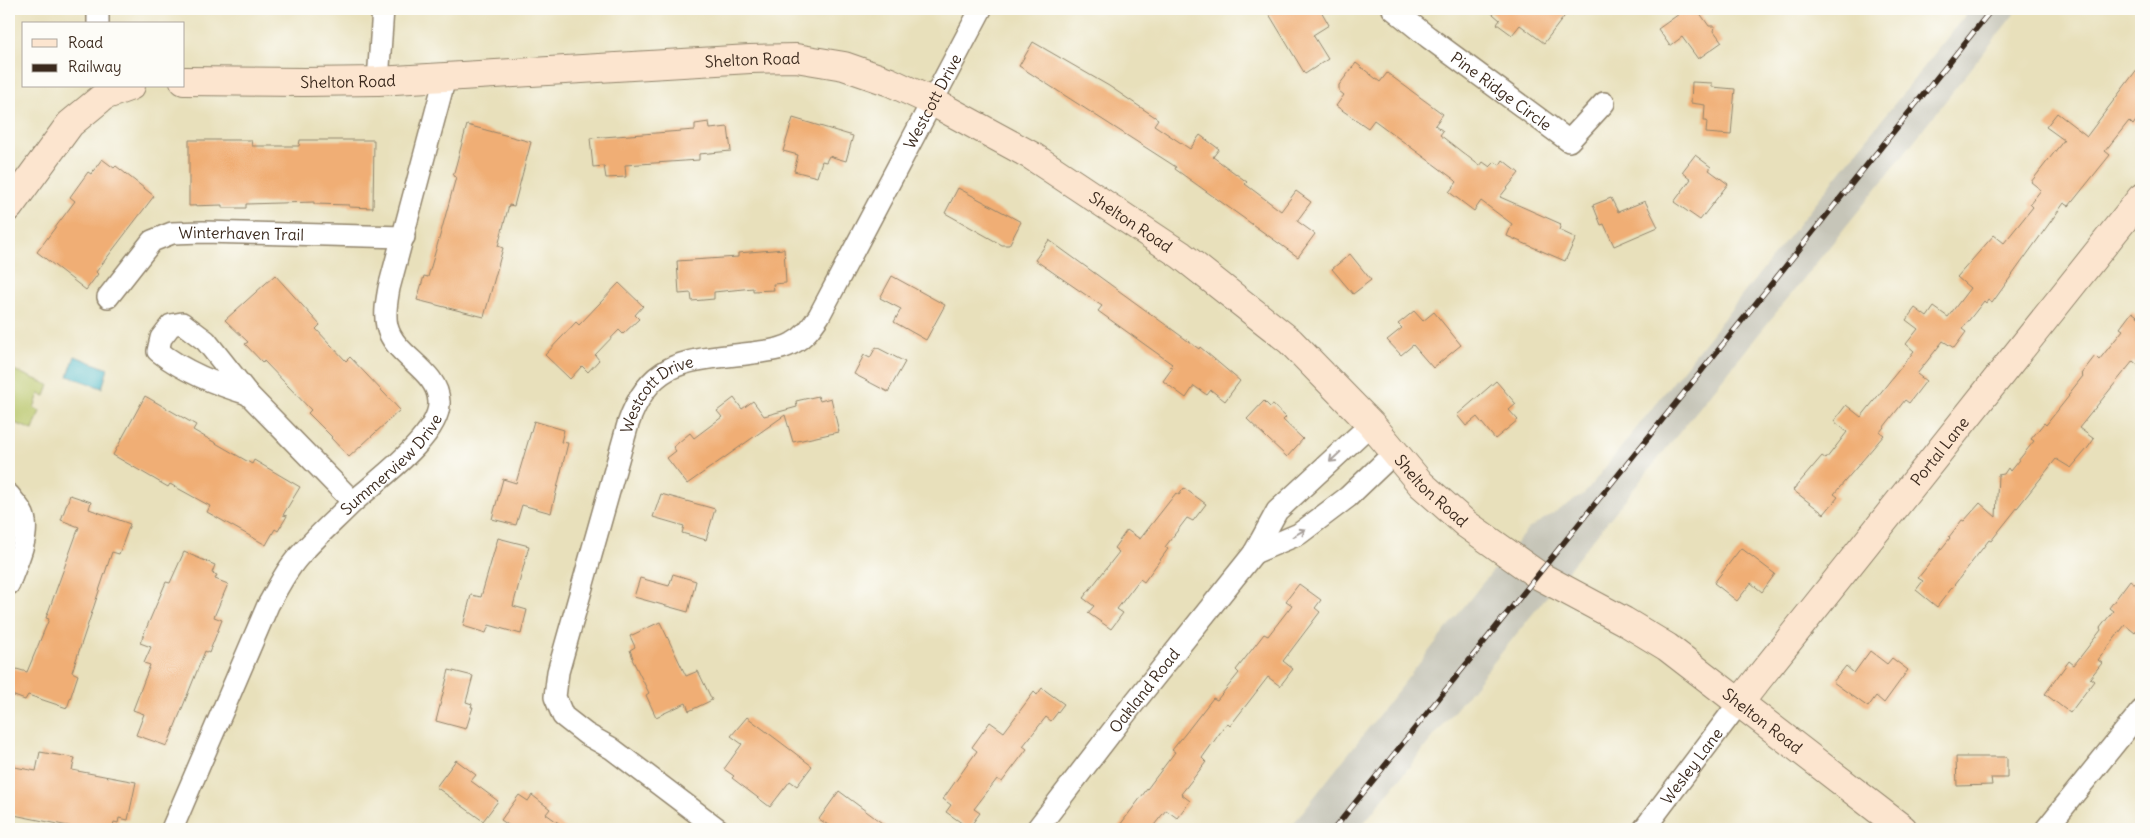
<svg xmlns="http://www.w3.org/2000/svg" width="2150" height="838" font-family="Delius,sans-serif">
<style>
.industrial{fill:#c6c5b8}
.green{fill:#b7c567;stroke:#797842}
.water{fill:#4ab7c6;stroke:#427072}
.building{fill:#f0ae74}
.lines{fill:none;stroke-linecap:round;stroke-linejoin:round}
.street-casing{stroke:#92856c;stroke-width:24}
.secondary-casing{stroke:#92856c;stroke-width:30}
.street{stroke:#fff;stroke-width:21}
.secondary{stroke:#fce5cf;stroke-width:28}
.rail-casing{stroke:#3b2a1e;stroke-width:5.5}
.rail{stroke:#fdfcf7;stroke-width:4;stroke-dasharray:11;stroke-linecap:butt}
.oneway{stroke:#a79f9a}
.labels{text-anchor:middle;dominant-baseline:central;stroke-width:5;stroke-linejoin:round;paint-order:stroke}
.street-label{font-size:16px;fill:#3b2a1e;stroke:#fdfcf7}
</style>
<rect width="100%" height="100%" fill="#fdfcf7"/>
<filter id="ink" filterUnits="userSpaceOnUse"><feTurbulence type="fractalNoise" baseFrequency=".02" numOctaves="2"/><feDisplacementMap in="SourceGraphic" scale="10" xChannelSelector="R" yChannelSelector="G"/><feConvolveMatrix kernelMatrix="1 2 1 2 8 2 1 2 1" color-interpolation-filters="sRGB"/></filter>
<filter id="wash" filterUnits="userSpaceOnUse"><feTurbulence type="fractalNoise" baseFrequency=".0096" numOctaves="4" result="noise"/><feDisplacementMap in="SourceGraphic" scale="20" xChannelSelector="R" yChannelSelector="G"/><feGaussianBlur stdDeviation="1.12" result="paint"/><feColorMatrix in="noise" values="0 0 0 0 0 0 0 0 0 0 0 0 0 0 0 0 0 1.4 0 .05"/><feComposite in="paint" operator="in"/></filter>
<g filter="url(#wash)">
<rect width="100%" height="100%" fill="#e8e0bb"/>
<polygon class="industrial" points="1970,9 2018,9 1872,194 1359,829 1289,829 1481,585 1528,529 1584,494"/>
<polygon class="green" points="9,368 49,385 45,396 39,394 34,408 40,411 33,430 9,421"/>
<polygon class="water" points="75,356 108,369 102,388 68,376"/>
<g id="blocks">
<g class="building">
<polygon points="1266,9 1320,9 1329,25 1313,35 1328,59 1305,74"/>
<polygon points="1487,9 1570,9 1544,43 1520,25 1512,35 1497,24 1500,20"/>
<polygon points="1686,9 1697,9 1709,26 1715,26 1714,31 1722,42 1698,59 1682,37 1670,46 1658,29"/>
<polygon points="1033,42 1109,86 1158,119 1154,125 1190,149 1200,135 1219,149 1213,157 1247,182 1245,184 1281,211 1296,191 1311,202 1297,221 1315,234 1298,257 1175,169 1176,167 1019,66"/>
<polygon points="1356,63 1380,82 1387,73 1443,114 1435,125 1443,131 1440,135 1480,166 1483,162 1490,167 1495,162 1500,165 1503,160 1519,173 1500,197 1561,224 1559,230 1576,238 1565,261 1507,236 1512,224 1481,201 1474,211 1449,192 1457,182 1455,180 1374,120 1368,128 1336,106 1344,95 1339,91 1339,85"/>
<polygon points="2141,64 2141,114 2133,125 2129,121 2105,151 2110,155 2069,206 2064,203 1992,303 1988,300 1986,303 1984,301 1962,329 1966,332 1954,348 1943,341 1917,374 1926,381 1909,403 1905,400 1880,432 1884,435 1834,494 1838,497 1824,514 1793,490 1822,456 1826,459 1847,432 1834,421 1846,405 1861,417 1914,351 1906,344 1918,329 1906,320 1915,308 1927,317 1934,307 1948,317 1970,288 1957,277 1994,235 2004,243 2033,207 2030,204 2041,190 2031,182 2064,140 2046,127 2057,113 2087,136"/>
<polygon points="1692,82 1712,83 1712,87 1735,89 1731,135 1706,133 1707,121 1704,121 1705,105 1691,103"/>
<polygon points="793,118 853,136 846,161 829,156 826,162 822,161 817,177 794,171 798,155 783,151"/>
<polygon points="709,122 710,129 728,127 731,151 699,154 699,160 625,165 626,177 606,178 604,166 593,167 590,138 695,130 695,124"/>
<polygon points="467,125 531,142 514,206 509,205 498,246 503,248 484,317 417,300 424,276 428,277 441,232 456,177 453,176"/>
<polygon points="189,140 251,140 252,146 299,146 300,140 374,140 373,208 349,207 349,205 314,204 314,202 246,204 246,208 222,208 222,205 189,206"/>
<polygon points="1695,155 1711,167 1709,170 1728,184 1700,220 1674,202 1691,179 1682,172"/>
<polygon points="102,159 114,168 116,166 154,196 96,272 98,274 86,290 37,252 75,201 70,197 88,172 91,174"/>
<polygon points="958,188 1021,222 1009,245 1002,245 945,213"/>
<polygon points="1611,198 1618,212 1645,201 1658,227 1614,246 1604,224 1601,225 1593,205"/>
<polygon points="1049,240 1199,349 1200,347 1240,381 1225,401 1211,390 1207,395 1194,386 1186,398 1163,381 1173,367 1170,366 1172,364 1098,311 1102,306 1035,260"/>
<polygon points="784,249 786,283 773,284 774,290 753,291 753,288 714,292 714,299 692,301 691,293 679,294 677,261 738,257 738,253"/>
<polygon points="1350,254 1371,280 1353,294 1332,269"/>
<polygon points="275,275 320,325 316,329 346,361 350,357 400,410 349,457 331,438 332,437 308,413 311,410 264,361 263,363 245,344 248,342 225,320"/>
<polygon points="892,276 945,305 926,340 894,322 901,309 880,298"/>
<polygon points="619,283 643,306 635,315 639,319 623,334 619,330 595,355 599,360 588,372 582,366 570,379 545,355 576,322 579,325"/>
<polygon points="1414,311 1423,321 1434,312 1461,345 1433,368 1413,345 1401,355 1387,340 1402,328 1398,324"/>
<polygon points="2132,312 2141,319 2141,368 2133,361 2079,428 2094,439 2087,449 2071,468 2056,459 1991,541 1989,540 1937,607 1916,590 1923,581 1918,578 1950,538 1949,537 1962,520 1964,521 1980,503 1996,517 1998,475 2004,474 2008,468 2010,471 2034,441 2031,439 2044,423 2046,425 2069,396 2068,395 2083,376 2081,374 2095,356 2099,360 2123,330 2120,328"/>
<polygon points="876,347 905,362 888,392 854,374 864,355 870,358"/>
<polygon points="1496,381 1516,404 1509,410 1518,420 1495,439 1477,417 1466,426 1457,415"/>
<polygon points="145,396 196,425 193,430 252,464 254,460 300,487 283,515 287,516 278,531 275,529 266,545 207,512 210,506 170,484 168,487 113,455"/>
<polygon points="818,396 820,401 831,398 839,432 793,442 785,415 687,484 667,458 676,451 673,447 690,433 694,438 722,417 717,411 734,398 742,409 753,401 764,416 797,407 796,401"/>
<polygon points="1264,401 1270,407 1273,405 1286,417 1283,420 1303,439 1287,457 1247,419"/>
<polygon points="534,421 564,430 561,442 568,443 551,513 522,505 516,525 492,519 503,479 516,483"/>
<polygon points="1184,488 1206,504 1193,521 1187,518 1165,547 1168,549 1144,582 1140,579 1117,609 1123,613 1111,629 1088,613 1094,606 1083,598 1119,552 1114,548 1127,530 1140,539 1176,493 1179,495"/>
<polygon points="661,494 715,509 706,540 682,533 684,526 653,517"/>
<polygon points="70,495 91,502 89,509 130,524 119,554 112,552 72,672 78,675 67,708 28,695 25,700 9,694 9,681 13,668 27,672 49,619 46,618 79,527 61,520"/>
<polygon points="498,538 529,546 513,606 527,610 521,634 489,625 486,633 463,626 471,595 481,597"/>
<polygon points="1741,548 1775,574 1762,592 1751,583 1737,601 1714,583"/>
<polygon points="184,552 215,565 212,573 217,575 215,579 228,584 214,617 222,620 209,653 205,651 167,746 136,735 144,714 133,710 150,665 144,663 151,647 140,643 166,582 170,583"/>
<polygon points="673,574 696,581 688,612 634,597 640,578 669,586"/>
<polygon points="2130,580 2141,589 2141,624 2135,633 2125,625 2098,660 2102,663 2090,678 2094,681 2070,713 2045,694 2069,661 2074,665 2101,630 2100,628 2113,611 2109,608"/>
<polygon points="1299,584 1321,600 1315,608 1320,612 1283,661 1293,669 1280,686 1268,677 1230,726 1227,723 1202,758 1206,762 1181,794 1190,801 1177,818 1166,810 1151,829 1117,829 1175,752 1172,750 1185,734 1213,698 1217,700 1239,673 1236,670 1264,634 1268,636 1292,605 1286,601"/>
<polygon points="660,622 686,676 698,671 712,700 689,711 686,703 656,717 646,695 649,693 632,659 633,658 630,650 635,647 630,636"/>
<polygon points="1870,651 1887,664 1892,658 1908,670 1884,703 1876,696 1868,707 1833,682 1846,666 1854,673"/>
<polygon points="449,670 473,676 466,702 472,704 471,707 473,707 466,729 436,721"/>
<polygon points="1042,688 1064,704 1051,721 1046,717 1023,746 1027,749 1002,782 997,779 974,809 980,813 969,828 946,812 951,805 943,799 977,751 972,747 990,722 1004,732 1034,692 1037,695"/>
<polygon points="747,717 812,766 797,786 790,781 770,807 732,778 734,776 724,769 742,744 731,736"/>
<polygon points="40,752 75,758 72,770 136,782 128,820 119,818 118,823 114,822 112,829 83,829 9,814 9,766 36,771"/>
<polygon points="1956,757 2007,757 2007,778 1991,778 1992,785 1957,786"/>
<polygon points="456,760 476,775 471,781 498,801 483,821 436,787"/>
<polygon points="839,791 890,829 834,829 819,819"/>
<polygon points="519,795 528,801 532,795 550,809 546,814 567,829 514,829 501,820"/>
</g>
</g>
</g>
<g filter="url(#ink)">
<use href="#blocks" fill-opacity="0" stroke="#92856c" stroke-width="1"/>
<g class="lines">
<g class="street-casing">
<g id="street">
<polyline points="98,9 98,24"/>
<path id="s1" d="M1393 9 1428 37 1569 141 1604 103"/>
<polyline points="378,81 383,9"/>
<path id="s2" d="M108 297 152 241 172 233 203 232 404 237"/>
<path d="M182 323 206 341 248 394C216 384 184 372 158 351L161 338 171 325Z"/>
<polyline points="248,394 353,502"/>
<path d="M9 495C15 503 24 511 25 522 28 541 15 566 9 584"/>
<polyline points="1254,553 1299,534 1348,497 1394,453"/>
<path id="s3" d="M172 829 268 605C278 588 287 568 301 554 317 536 335 520 352 503 375 482 441 435 439 402 438 369 394 357 387 326 384 313 387 300 389 288L445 78"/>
<path id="s4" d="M718 829 611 748 586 734 563 716 555 697 558 672 628 424C651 356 691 361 753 353 766 351 782 350 793 343 805 337 812 326 819 316L981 9"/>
<path id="s5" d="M1037 829 1130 708 1254 553 1277 511 1371 424"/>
<path id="s6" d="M1644 829 1739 703"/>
<polyline points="2046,829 2141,711"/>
</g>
</g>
<g class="secondary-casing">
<g id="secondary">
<path id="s7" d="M184 81 304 82 378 81 750 59 796 58 844 66 890 82 931 101 1032 156 1181 255 1290 341 1371 424 1421 484 1466 524 1538 575 1624 621 1667 647 1903 829"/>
<polyline points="9,207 70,124 104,96 131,86"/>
<path id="s8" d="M1739 703 2141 198"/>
</g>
</g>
<use href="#street" class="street"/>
<use href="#secondary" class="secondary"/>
<g class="rail-casing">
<polyline id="rail" points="1334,829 1992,9"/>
</g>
<use href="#rail" class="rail"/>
</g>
<defs><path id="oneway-shaft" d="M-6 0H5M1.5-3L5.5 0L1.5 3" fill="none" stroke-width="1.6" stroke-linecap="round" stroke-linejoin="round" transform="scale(1.25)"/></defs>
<g class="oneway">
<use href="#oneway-shaft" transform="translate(1335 457) rotate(137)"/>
<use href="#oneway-shaft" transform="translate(1299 533) rotate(-30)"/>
</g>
</g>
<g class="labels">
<g class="street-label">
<text stroke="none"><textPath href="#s7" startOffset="569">Shelton Road</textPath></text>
<text stroke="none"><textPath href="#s7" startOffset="164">Shelton Road</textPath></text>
<text stroke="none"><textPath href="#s1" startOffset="136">Pine Ridge Circle</textPath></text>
<text stroke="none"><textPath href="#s4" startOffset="974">Westcott Drive</textPath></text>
<text stroke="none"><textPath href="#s7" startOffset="989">Shelton Road</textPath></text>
<text stroke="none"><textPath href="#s2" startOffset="162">Winterhaven Trail</textPath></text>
<text stroke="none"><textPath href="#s4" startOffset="539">Westcott Drive</textPath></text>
<text stroke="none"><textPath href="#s8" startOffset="322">Portal Lane</textPath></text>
<text stroke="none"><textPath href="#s3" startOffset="432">Summerview Drive</textPath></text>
<text stroke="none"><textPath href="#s7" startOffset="1394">Shelton Road</textPath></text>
<text stroke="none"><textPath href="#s5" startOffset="175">Oakland Road</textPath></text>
<text stroke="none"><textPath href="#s7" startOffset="1799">Shelton Road</textPath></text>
<text stroke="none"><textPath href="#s6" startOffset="79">Wesley Lane</textPath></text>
</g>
</g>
<rect width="2150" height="838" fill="none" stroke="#fdfcf7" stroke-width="30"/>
<rect x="22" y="22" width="162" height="65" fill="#fdfcf7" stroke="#afa8a0"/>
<rect x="32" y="39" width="25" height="8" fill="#fce5cf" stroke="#afa8a0"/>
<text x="68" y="48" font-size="15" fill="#3b2a1e">Road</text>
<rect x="32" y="64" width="25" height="8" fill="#3b2a1e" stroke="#afa8a0"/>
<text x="68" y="72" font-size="15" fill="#3b2a1e">Railway</text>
</svg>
